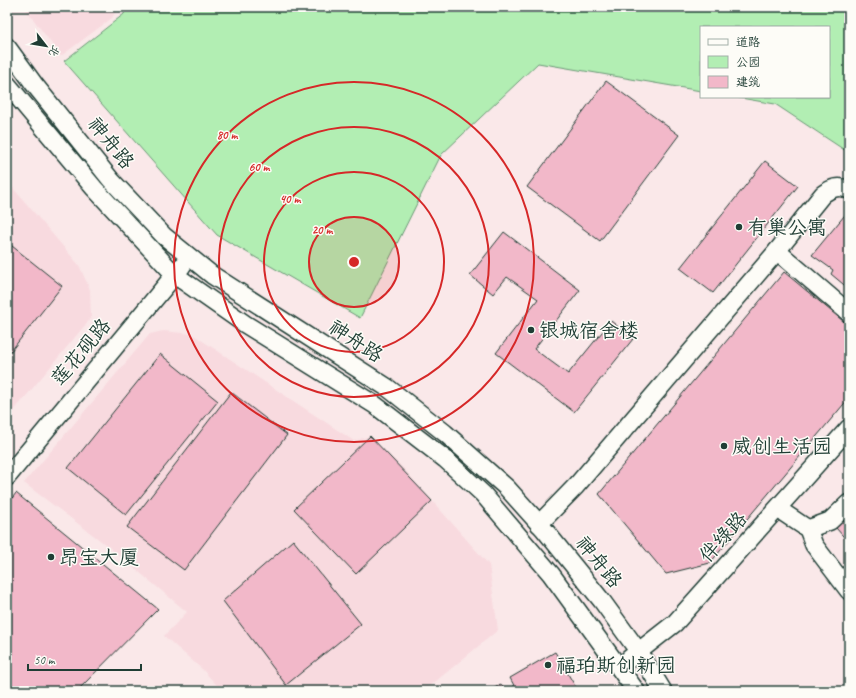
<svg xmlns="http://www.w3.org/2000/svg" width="856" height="698" font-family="Caveat,'LXGW WenKai TC',sans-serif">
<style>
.built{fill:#f8dadf}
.green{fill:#b2eeb3;stroke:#689674}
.building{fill:#f2b8c9;stroke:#1f3d34}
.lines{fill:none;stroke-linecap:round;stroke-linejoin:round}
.minor-casing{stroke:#1f3d34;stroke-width:20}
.minor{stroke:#fdfcf7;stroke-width:17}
.ring{fill:none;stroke:#d62828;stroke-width:2}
.poi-dot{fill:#1f3d34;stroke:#fdfcf7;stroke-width:1.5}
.labels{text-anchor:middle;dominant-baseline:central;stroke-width:3;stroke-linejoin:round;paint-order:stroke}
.street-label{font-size:20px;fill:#1f3d34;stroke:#fdfcf7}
.poi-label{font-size:20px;fill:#1f3d34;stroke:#fdfcf7;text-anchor:start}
.centre{fill:#d62828;stroke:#fdfcf7;stroke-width:2}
.ring-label{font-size:12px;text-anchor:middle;font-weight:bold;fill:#d62828;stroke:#fdfcf7;stroke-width:3;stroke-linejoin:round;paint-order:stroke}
</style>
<rect width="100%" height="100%" fill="#fae8e9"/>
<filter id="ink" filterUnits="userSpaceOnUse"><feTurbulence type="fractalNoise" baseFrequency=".025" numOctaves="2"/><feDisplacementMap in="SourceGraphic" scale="8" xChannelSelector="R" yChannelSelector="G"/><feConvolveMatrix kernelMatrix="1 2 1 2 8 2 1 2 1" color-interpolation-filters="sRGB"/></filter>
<g filter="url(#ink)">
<g class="built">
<polygon points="24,7 118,7 112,18 61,56"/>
<polygon points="7,181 79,265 90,290 91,318 7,419"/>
<polygon points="163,331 192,334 354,441 370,436 404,469 489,565 498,630 424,691 222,691 203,670 164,636 187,612 109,547 24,483 150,334"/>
</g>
<polygon class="green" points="126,7 849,7 849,153 775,104 735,97 829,97 829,27 701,27 701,91 538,63 441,155 360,318 217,235 64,61 124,14"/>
<g class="building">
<polygon points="606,81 679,135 600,241 527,187"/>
<polygon points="765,161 798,186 713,293 680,268"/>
<polygon points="849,210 849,289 831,274 833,270 812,255"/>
<polygon points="504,232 580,290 534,349 568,374 611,321 633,339 574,412 496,353 538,299 507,277 493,294 470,275"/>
<polygon points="7,242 62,286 7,356"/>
<polygon points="784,272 849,326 849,398 710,563 666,574 599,494"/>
<polygon points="160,354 218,401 126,515 68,468"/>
<polygon points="231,392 287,435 184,570 127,527"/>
<polygon points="370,436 432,501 356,574 294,509"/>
<polygon points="16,493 158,609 77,691 7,691 7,505"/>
<polygon points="849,505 849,543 830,521"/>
<polygon points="293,540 361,624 286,685 223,601"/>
<polygon points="555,652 578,691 517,691 510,678"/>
<polygon points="501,684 506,691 490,691"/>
</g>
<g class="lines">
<g class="minor-casing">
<g id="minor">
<polyline points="7,47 34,84 111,180 164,236 212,275 388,388 445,433 507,488 543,528 602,601 639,652 663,691"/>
<polyline points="7,84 94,188 175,275 245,324 375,405 445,459 483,494 551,574 636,691"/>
<polyline points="777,251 849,313"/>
<polyline points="7,477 182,266"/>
<polyline points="778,509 808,529 814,545 849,591"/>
<path d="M539 524 576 486 777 251 823 194C832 188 839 185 849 190"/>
<polyline points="808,529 830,521 849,503"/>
<polyline points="629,659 675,623 849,428"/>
</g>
</g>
<use href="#minor" class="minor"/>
</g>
</g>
<circle cx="354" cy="262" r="45" fill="#d62828" fill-opacity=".12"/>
<g class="ring">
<circle cx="354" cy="262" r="45"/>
<circle cx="354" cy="262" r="90"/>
<circle cx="354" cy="262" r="135"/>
<circle cx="354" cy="262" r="180"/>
</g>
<g class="poi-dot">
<circle cx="739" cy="227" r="4"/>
<circle cx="531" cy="330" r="4"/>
<circle cx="724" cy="446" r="4"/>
<circle cx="51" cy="557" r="4"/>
<circle cx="548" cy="665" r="4"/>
</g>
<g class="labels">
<g class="street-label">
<text transform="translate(111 143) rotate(51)">神舟路</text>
<text transform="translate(356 341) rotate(33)">神舟路</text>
<text transform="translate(81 352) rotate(-50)">莲花砚路</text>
<text transform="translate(723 537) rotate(-48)">伴绿路</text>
<text transform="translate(599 562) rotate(51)">神舟路</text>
</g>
<g class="poi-label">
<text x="747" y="227">有巢公寓</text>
<text x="539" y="330">银城宿舍楼</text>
<text x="732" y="446">威创生活园</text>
<text x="59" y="557">昂宝大厦</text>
<text x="556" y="665">福珀斯创新园</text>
</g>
</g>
<circle cx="354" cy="262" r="6" class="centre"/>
<g class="ring-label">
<text x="227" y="139">80 m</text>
<text x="259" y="171">60 m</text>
<text x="290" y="203">40 m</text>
<text x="322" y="234">20 m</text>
</g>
<rect width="856" height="698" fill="none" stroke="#fdfcf7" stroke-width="24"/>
<rect x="12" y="12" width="832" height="674" fill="none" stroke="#1f3d34" stroke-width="1.5" filter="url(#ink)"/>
<rect x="700" y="26" width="130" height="72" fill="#fdfcf7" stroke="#a4b0a9"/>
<rect x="708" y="39" width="20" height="6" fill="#fdfcf7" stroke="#a4b0a9"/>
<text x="736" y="46" font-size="12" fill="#1f3d34">道路</text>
<rect x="708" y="56" width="20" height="12" fill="#b2eeb3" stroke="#a4b0a9"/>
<text x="736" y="66" font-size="12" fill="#1f3d34">公园</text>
<rect x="708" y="76" width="20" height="12" fill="#f2b8c9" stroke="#a4b0a9"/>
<text x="736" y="86" font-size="12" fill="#1f3d34">建筑</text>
<g transform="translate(46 46) rotate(121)" stroke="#fdfcf7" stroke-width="3" paint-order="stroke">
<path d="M0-3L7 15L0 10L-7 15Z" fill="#1f3d34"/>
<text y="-6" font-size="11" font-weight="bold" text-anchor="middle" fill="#1f3d34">北</text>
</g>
<path d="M28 664v6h113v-6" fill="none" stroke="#1f3d34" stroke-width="2"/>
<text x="34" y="664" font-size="12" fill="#1f3d34" stroke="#fdfcf7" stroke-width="3" paint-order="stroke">50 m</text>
</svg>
